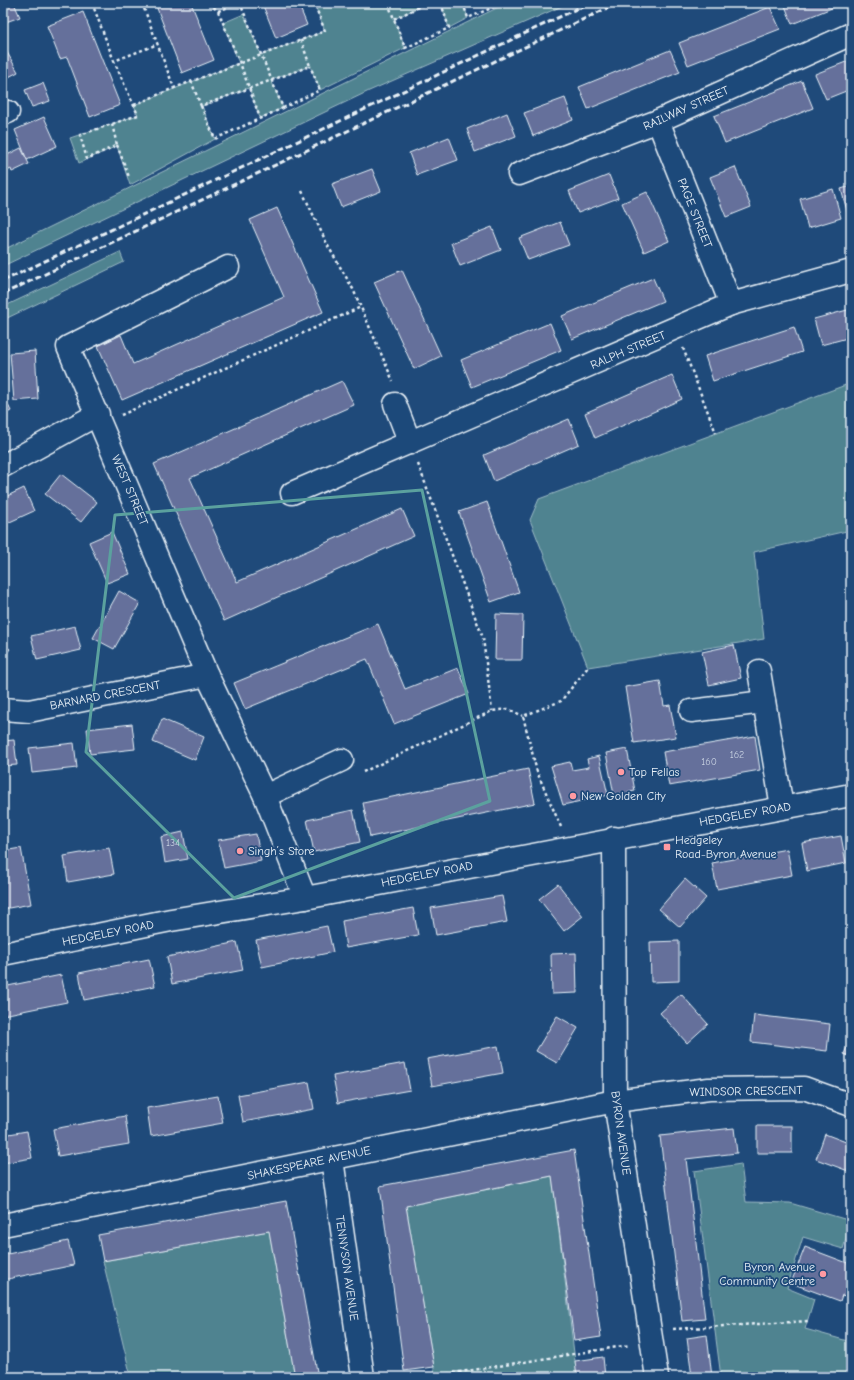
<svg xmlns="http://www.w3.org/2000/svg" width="854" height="1380" font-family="'Comic Neue',sans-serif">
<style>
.green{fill:#4f8390;stroke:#9cbac4}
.building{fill:#65709b;stroke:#e8f1f8}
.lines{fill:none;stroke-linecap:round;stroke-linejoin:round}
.street-casing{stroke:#e8f1f8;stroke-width:25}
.path{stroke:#e8f1f8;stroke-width:2.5;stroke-dasharray:3 3;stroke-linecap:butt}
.street{stroke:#1f4a7a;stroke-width:22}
.rail{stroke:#e8f1f8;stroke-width:3;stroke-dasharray:6 3;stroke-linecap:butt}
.marked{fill:none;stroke:#5ba19e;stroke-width:3;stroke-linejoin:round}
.poi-dot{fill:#ff9aa2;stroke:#1f4a7a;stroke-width:1.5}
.labels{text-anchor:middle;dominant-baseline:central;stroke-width:3.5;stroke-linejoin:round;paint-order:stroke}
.number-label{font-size:10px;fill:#c7d1e1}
.street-label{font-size:12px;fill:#e8f1f8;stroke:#1f4a7a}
.poi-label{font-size:12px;fill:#e8f1f8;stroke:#1f4a7a;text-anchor:start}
</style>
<rect width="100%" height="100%" fill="#1f4a7a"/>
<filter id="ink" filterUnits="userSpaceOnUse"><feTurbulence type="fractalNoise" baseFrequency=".025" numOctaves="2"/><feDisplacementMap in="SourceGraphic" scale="8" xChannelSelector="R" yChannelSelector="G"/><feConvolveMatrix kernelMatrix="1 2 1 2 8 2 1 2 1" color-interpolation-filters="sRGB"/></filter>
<g filter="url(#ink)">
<g class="green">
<polygon points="314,3 427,3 394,19 405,48 320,90 310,66 271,80 283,108 260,118 249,88 202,106 215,139 130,185 117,146 79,163 70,138 138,115 134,105 239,63 223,23 244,14 261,55 325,31"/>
<polygon points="441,3 463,3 468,18 449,28"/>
<polygon points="507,3 569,3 369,91 3,266 3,250"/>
<polygon points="120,252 124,262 3,320 3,307"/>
<polygon points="851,383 851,530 754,552 764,639 588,667 530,520 539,499"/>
<polygon points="741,1164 746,1202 790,1203 851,1221 843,1249 803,1237 787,1288 814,1299 805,1329 851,1342 851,1377 721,1377 694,1171"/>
<polygon points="552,1176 577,1377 434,1377 434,1367 406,1206"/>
<polygon points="269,1231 295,1377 131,1377 103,1261"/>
</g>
<g class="building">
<polygon points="3,3 14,3 20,17 3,23"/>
<polygon points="155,3 191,3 214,60 182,73"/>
<polygon points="262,3 298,3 307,25 276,38"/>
<polygon points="784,3 844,3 792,24"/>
<polygon points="770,7 780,29 688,65 679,43"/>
<polygon points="83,12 120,105 90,117 67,57 60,59 47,26"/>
<polygon points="3,45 18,72 3,80"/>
<polygon points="670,50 680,72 588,109 579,87"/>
<polygon points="851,60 851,89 826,99 815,74"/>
<polygon points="802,81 813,108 725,143 714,116"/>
<polygon points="43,83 50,101 32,107 25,90"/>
<polygon points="565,98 573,120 533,136 524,113"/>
<polygon points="507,113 516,136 475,152 467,129"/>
<polygon points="44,117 57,146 27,160 15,130"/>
<polygon points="449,137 458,160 417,175 409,153"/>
<polygon points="21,148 29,164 12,172 11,169 3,173 3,152 5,156"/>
<polygon points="735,167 751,207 726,217 710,177"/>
<polygon points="372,169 381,191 341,207 332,184"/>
<polygon points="609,175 618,198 578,213 569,191"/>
<polygon points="851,186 851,217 849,218 841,189"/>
<polygon points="833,189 841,218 808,228 800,199"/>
<polygon points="647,192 669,241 644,252 622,203"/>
<polygon points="277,208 323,312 122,400 98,346 121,335 133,364 284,297 250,220"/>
<polygon points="560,222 569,245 528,260 519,238"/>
<polygon points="492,227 501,250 460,266 451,243"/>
<polygon points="402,270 441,356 414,369 374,282"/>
<polygon points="653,278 663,301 572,339 562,316"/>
<polygon points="851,309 851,337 821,345 814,319"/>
<polygon points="550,323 561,350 472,387 461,360"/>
<polygon points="794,327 802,352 713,381 705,356"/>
<polygon points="35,351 38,399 14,401 10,353"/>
<polygon points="672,375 682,399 595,438 585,413"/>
<polygon points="342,381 354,405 190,478 237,582 402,509 414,536 224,621 154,464"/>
<polygon points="3,395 11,411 3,415"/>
<polygon points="569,419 579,444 494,481 484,455"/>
<polygon points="61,474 97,502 81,522 45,494"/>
<polygon points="24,488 34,511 3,525 3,498"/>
<polygon points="487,502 519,592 491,602 459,512"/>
<polygon points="112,532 130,574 107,583 89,542"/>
<polygon points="119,591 140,603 114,649 93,638"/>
<polygon points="496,614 523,615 522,660 495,660"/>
<polygon points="378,624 405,689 458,668 469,694 394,724 367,659 245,709 234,683"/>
<polygon points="75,626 81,650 37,660 31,636"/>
<polygon points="3,644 10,649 3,658"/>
<polygon points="734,645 741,678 709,685 702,652"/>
<polygon points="660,681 664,706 670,705 676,737 634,743 625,687"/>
<polygon points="162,719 204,737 195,760 153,742"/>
<polygon points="132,724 135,749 90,754 87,729"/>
<polygon points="755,736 760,770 669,786 663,752"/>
<polygon points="14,740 17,765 3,766 3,741"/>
<polygon points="74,743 77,768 32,773 29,748"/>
<polygon points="627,749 635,791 614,795 606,753"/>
<polygon points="599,756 608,795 563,805 551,766 570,762 572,770 589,767 587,759"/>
<polygon points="528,769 535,803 370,837 363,803"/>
<polygon points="353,810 360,842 314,852 307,820"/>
<polygon points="183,832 188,859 165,863 161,837"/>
<polygon points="256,834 261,861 224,868 218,840"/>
<polygon points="841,836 846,863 807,871 802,843"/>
<polygon points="21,848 31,904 3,909 3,851"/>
<polygon points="109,848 114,874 68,882 64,856"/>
<polygon points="787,849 792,875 717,889 712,863"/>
<polygon points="685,879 706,898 680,927 659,909"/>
<polygon points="558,884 583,916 564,931 539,899"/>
<polygon points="502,896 507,922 436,935 431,908"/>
<polygon points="413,908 418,935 346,948 342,921"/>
<polygon points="327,926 333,952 262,967 256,940"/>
<polygon points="679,941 679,981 651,982 650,942"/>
<polygon points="237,942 243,970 172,984 167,957"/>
<polygon points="576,953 577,993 552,994 551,954"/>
<polygon points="149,959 155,986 84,1000 79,973"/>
<polygon points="61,975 67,1002 3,1015 3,987"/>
<polygon points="681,994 708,1024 687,1043 660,1013"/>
<polygon points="754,1015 830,1024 827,1051 751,1042"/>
<polygon points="557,1016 578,1028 557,1063 536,1051"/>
<polygon points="851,1037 851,1057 844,1054"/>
<polygon points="498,1046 503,1073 432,1086 427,1059"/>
<polygon points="405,1063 410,1090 338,1103 333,1076"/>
<polygon points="309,1082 314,1109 243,1122 238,1095"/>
<polygon points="218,1096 223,1123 151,1136 147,1108"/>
<polygon points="125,1116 129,1144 58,1156 53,1129"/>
<rect x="757" y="1126" width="35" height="27"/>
<polygon points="734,1128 737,1153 686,1159 705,1319 682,1321 660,1136"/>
<polygon points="27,1131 32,1158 3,1163 3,1135"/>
<polygon points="825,1134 851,1144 851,1172 816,1159"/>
<polygon points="574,1150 601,1337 574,1341 552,1176 406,1206 434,1367 404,1371 380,1186"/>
<polygon points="286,1201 318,1377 295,1377 269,1231 103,1261 98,1235"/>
<polygon points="68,1241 74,1265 3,1280 3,1255"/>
<polygon points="805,1247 850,1264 851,1262 851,1298 842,1295 840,1301 791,1283"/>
<polygon points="707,1335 712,1377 692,1377 687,1338"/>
<polygon points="603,1357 605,1377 577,1377 575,1361"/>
</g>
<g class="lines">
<g class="street-casing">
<g id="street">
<polyline points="3,114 8,112"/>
<polyline points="658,121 731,304"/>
<polyline points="519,174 658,121 849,35"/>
<polyline points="228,267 68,347 207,675 265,796 305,898"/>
<polyline points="395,404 410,443"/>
<polyline points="3,466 98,414"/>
<polyline points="292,493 731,304 851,271"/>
<polyline points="759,671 782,807"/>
<polyline points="3,709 29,711 207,675"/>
<polyline points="691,711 764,702"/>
<polyline points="265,796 342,760"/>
<polyline points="614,838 615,1101 657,1377"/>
<polyline points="3,954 171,920 305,898 851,795"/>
<polyline points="332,1159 363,1377"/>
<polyline points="3,1225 615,1101 709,1089 804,1088 851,1105"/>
</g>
</g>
<g class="path">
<polyline points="92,3 114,61 158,44"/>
<polyline points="142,3 174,88 325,31 314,3"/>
<polyline points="209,3 218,11 240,63 260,118"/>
<polyline points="363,3 365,3"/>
<polyline points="388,3 405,48 449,28 441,3"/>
<polyline points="463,3 468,18 503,3"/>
<polyline points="218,11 240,3"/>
<polyline points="394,19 427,3"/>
<polyline points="191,81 201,106 310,66 301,40"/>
<polyline points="134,105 174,88"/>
<polyline points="201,106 215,139 283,108 240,3"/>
<polyline points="283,108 320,90 310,66"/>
<polyline points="112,124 117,145 87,159 80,135 138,115 114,61"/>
<polyline points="117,145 129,177"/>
<polyline points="302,191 328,246 353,289 393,381"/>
<polyline points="683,348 716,433"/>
<polyline points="121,415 361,307"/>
<polyline points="418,464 483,638 492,711"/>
<polyline points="363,772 492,711 508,709 523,716"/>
<polyline points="561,827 537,772 523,716 561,701 588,667"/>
<polyline points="673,1329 809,1321"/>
<polyline points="429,1377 630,1345"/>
</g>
<use href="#street" class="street"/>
<g class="rail">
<polyline points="3,281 589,3"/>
<polyline points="3,294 618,3"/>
</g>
</g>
</g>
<path class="marked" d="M422 490 490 801 234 898 86 752 115 515Z"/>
<g class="poi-dot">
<circle cx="621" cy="772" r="4"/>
<circle cx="573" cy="796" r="4"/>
<rect x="663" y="843" width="8" height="8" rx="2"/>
<circle cx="240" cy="851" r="4"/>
<circle cx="823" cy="1274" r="4"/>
</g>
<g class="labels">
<g class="number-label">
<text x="737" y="755">162</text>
<text x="709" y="762">160</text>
<text x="173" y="843">134</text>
</g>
<g class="street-label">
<text transform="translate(686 108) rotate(-24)">RAILWAY STREET</text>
<text transform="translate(695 213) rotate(68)">PAGE STREET</text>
<text transform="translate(628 350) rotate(-23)">RALPH STREET</text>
<text transform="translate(130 490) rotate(67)">WEST STREET</text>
<text transform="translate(105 695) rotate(-11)">BARNARD CRESCENT</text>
<text transform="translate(745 814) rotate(-10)">HEDGELEY ROAD</text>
<text transform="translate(427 874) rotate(-11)">HEDGELEY ROAD</text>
<text transform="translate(108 933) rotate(-11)">HEDGELEY ROAD</text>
<text transform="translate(746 1091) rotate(-1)">WINDSOR CRESCENT</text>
<text transform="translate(621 1133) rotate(82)">BYRON AVENUE</text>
<text transform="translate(309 1163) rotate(-12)">SHAKESPEARE AVENUE</text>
<text transform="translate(347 1268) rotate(82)">TENNYSON AVENUE</text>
</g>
<g class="poi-label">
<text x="629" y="772">Top Fellas</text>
<text x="581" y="796">New Golden City</text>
<text x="675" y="840">Hedgeley<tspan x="675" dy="14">Road-Byron Avenue</tspan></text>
<text x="248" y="851">Singh’s Store</text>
<text x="815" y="1267" text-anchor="end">Byron Avenue<tspan x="815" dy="14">Community Centre</tspan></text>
</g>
</g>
<rect width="854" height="1380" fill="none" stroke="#1f4a7a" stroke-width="16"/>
<rect x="8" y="8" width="838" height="1364" fill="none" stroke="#e8f1f8" stroke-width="1.5" filter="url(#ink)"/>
</svg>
